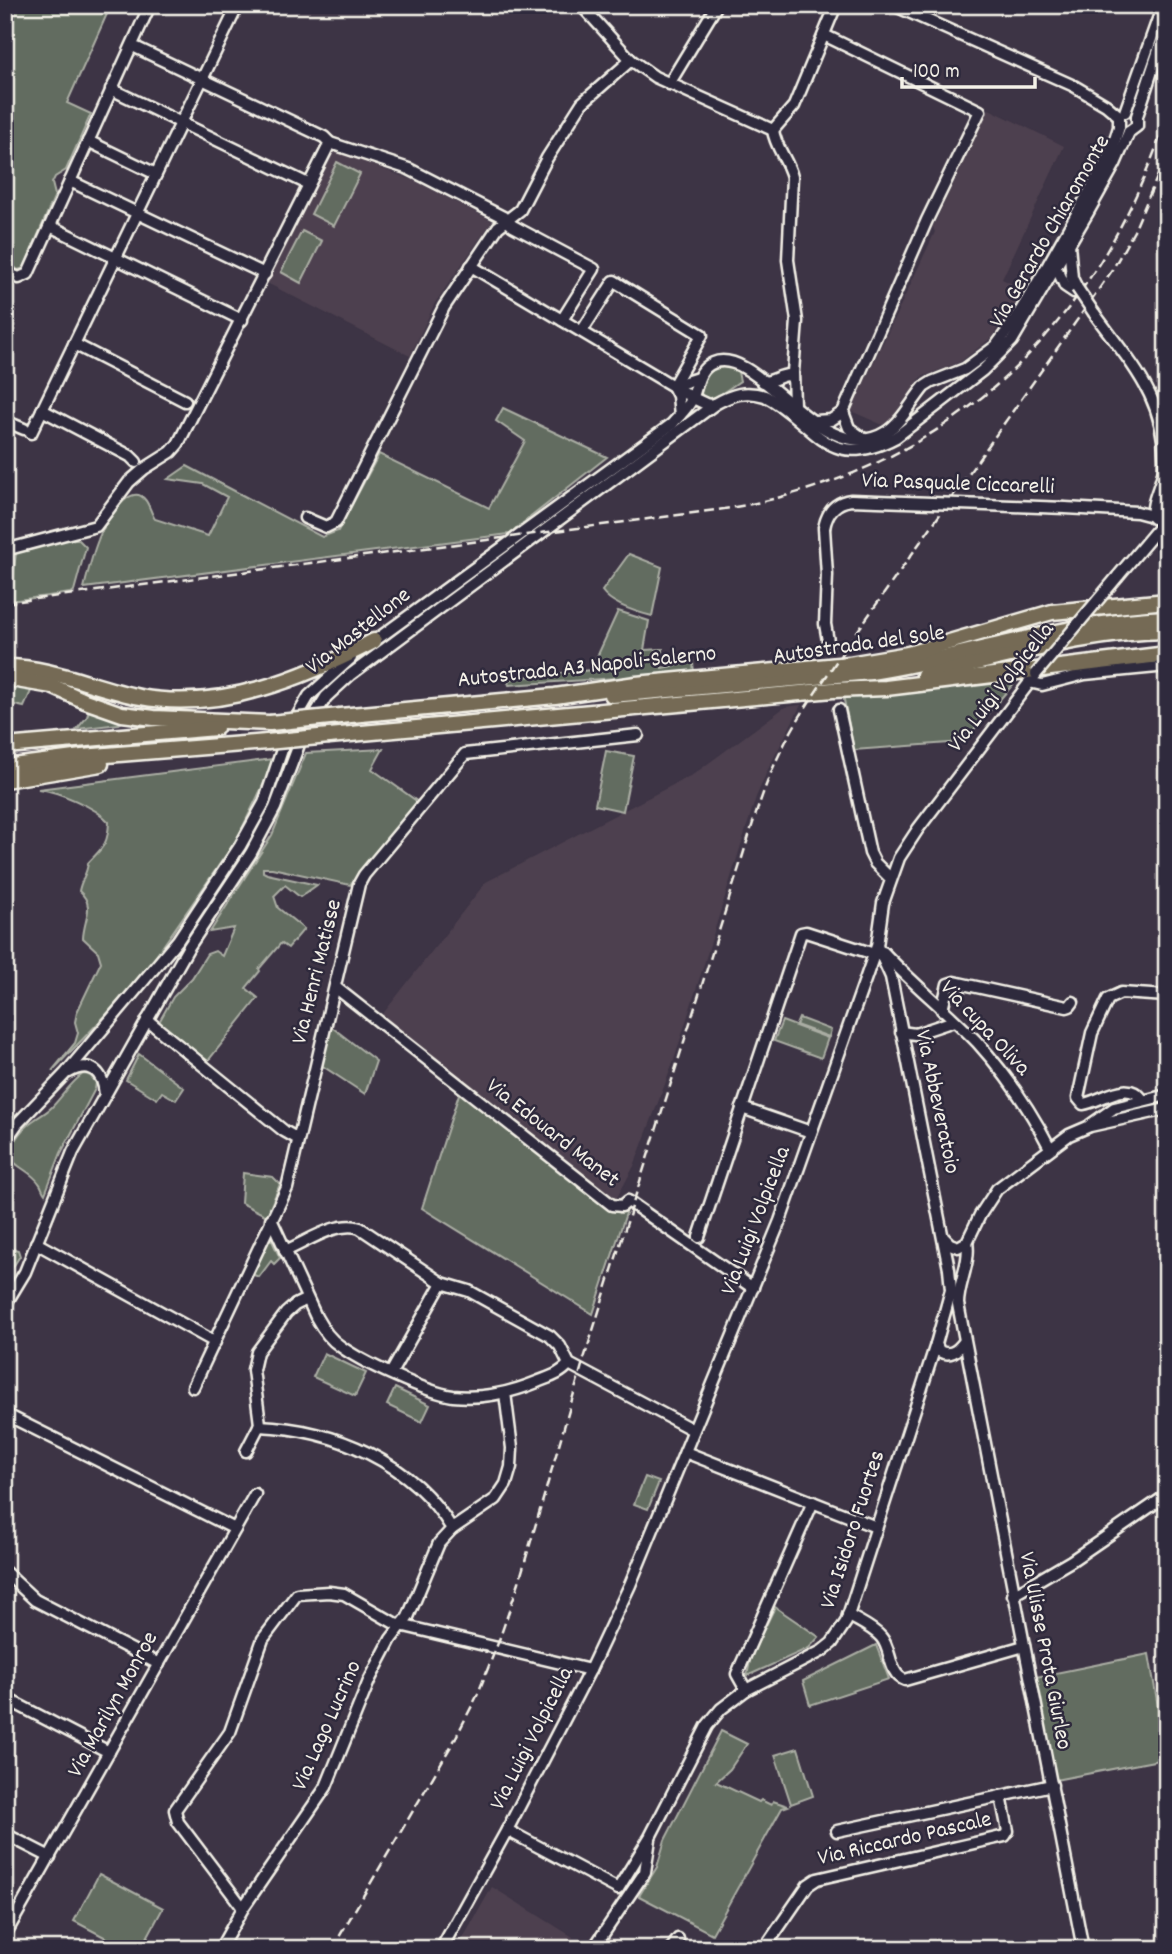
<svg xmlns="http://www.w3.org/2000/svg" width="1172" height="1954" font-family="Dekko,sans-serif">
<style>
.built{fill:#4e414f}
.green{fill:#626c60;stroke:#abaea4;stroke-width:2}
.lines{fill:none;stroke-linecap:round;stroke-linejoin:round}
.minor-casing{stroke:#f4f1e8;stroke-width:15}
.highway-casing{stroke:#f4f1e8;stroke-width:19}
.minor{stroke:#2f2a3d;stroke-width:10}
.highway{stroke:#746b55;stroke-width:14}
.rail{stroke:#f4f1e8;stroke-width:2.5;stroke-dasharray:10 5;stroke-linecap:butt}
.minor-bridge-casing{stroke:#f4f1e8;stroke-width:15;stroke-linecap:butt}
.highway-bridge-casing{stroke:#f4f1e8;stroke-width:19;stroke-linecap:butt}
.minor-bridge{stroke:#2f2a3d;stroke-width:10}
.highway-bridge{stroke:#746b55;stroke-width:14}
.labels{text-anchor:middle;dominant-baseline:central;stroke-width:5;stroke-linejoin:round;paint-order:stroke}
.street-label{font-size:23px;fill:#f4f1e8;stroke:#2f2a3d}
</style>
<rect width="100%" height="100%" fill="#3d3445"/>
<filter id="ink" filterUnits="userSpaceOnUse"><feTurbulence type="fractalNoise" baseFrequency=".0143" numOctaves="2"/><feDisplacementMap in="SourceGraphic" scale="14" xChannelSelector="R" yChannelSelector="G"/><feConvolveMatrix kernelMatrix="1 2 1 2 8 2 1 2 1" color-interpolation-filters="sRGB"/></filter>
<g filter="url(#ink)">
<g class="built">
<polygon points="989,109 1064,146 1002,279 1024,290 991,338 960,362 921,377 890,421 883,425 851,411 935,232 933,227"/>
<polygon points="334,151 415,181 492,221 435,303 410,356 267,283"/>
<polygon points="801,705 768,769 756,797 674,1060 634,1166 615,1201 379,1019 486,882 694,774 785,707"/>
<polygon points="492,1887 573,1937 565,1949 457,1949"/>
</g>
<g class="green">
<polygon points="5,5 111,5 67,103 91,114 66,170 55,177 52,183 55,195 24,268 18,270 5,259"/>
<polygon points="337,162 360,174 334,226 311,214"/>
<polygon points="302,231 322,241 301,283 281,272"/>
<path d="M729 366 738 372 740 381 712 400 704 399 701 393C706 374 709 368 729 366Z"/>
<path d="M503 408 607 457 509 534 84 588C88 572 92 555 98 540 102 528 126 487 141 496 149 500 150 512 155 519L208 536 227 497 203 484 168 479 187 466 322 537 338 531 379 454 489 508 525 441 496 421Z"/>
<polygon points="64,538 79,540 86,547 74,591 71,593 10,601 16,553"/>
<path d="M629 554 662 567 652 616C636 612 611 604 602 591Z"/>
<polygon points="618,611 649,621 644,650 663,649 662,668 693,662 694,673 509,685 508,682 514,678 591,670"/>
<polygon points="1022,674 963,742 854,750 843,695"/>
<polygon points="5,686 22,686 32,689 24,707 5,703"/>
<polygon points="89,709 121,721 122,722 119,724 77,729 87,717"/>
<polygon points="383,749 372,769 418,802 350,885 272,868 263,868 263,872 267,874 317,885 300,897 285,885 274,896 278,908 304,929 288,948 281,943 259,969 260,971 246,988 258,998 207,1062 163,1026 159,1022 173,997 192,978 207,954 215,951 222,956 234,928 210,932 272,835 306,753"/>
<polygon points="606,751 634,756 623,811 595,805"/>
<path d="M273 759 267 777 237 839 152 962 105 1016 52 1071 75 1043 78 1033 75 1022 77 1012 101 962 98 952 83 938C84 918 96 906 79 891 81 880 87 874 88 863 103 847 108 845 109 822 96 807 57 791 38 789Z"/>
<polygon points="799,1018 831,1030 829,1037 796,1025"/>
<polygon points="782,1021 828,1038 821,1058 774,1041"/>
<polygon points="329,1025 376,1061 365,1094 321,1065"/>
<polygon points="139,1054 184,1088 176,1100 162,1092 157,1099 126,1080"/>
<path d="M83 1074C90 1074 92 1077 96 1083L95 1089 61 1153 45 1194C42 1191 42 1186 39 1183 33 1174 23 1170 15 1163L5 1167C5 1152 21 1128 34 1120 41 1115 46 1113 52 1107 63 1096 70 1083 83 1074Z"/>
<polygon points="460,1091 620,1213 627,1210 593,1314 422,1208"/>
<polygon points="243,1173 273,1177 280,1184 267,1216 241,1203"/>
<polygon points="269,1234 280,1258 274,1264 271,1261 259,1277 251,1274"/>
<polygon points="5,1246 18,1250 20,1256 5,1279"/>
<polygon points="324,1353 366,1373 355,1396 313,1377"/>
<polygon points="395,1388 430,1405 422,1422 387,1405"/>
<polygon points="645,1477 659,1482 648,1509 634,1504"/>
<polygon points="775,1607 819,1637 809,1648 747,1676 751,1656"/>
<polygon points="876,1645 889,1679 810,1705 803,1681"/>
<polygon points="1149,1654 1166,1753 1159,1760 1055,1780 1036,1677"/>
<polygon points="721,1731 747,1744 730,1769 716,1782 759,1802 761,1800 771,1805 773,1801 788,1806 782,1808 712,1934 639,1896 657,1867 665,1840"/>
<polygon points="798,1748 813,1796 791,1804 775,1755"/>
<polygon points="99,1874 163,1908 141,1949 127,1949 74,1921"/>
</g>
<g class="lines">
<g class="minor-casing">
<g id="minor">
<polyline points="581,5 631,60 655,77 773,130"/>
<polyline points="893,5 1074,86 1106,105 1119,116"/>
<polyline points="824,35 980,111 927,220 843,412 849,428 864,439"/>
<polyline points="137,48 324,137 330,143 409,169 503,217 513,226 594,269 562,320"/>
<polyline points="669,84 717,5"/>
<polyline points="111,89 308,184"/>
<polyline points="1125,112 1163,5"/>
<path d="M773 130C775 147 788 160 792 177L788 260 797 321 793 372 794 405"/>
<polyline points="773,130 794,106 836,5"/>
<polyline points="1129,132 1137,126 1137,116 1167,26"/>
<polyline points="88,141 156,174"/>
<polyline points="70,181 265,274"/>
<polyline points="50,226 242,320"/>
<polyline points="1069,244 1072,278 1077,288"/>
<polyline points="471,266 693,398 708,405 715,404"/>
<polyline points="5,272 19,278 28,274 150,5"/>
<polyline points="1059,273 1065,286 1074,292"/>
<path d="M1094 313C1131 364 1167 399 1164 466 1163 484 1150 501 1153 518"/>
<polyline points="582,331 614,281 702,335 673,386"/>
<polyline points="74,344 185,401"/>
<path d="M763 382C773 382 781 374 790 375L793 380"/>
<polyline points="673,386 678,396 680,415"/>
<polyline points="673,386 698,378"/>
<polyline points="42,410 130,456 136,462"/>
<polyline points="5,421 24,429"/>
<polyline points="815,421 831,420 843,412"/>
<polyline points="31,433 238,5"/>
<polyline points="1065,508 1137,512 1152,516"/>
<polyline points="305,518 326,527 336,522 444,307 498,227 520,210 547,158 582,103 631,60"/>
<polyline points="824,528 827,575 825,624 828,641"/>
<polyline points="5,550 96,526 129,482 144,469 171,452 178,444 330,143"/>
<polyline points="1118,576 1166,519"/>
<path d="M369 645 672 424C679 416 688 408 692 399 698 385 697 370 713 363 758 344 823 472 886 432 902 422 912 401 924 387L932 382 965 369 996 346 1015 320 1048 265 1104 166 1113 146 1119 127V116"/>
<polyline points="1029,682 1042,685 1085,674 1167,666"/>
<polyline points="839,710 870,853 875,863 890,878"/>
<path d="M877 946 891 977 949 1269 951 1290 936 1344 939 1351C950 1357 957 1351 964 1342"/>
<path d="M883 952C913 984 947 1011 977 1042 1006 1074 1030 1109 1050 1148"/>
<polyline points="335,987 612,1205 622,1206 628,1201 753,1288"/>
<polyline points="942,1010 948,984 954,982 1067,1007 1070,1006 1073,1002"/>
<polyline points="147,1020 284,1131 298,1139"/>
<polyline points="901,1032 915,1034 954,1021"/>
<path d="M69 1072C91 1060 103 1072 105 1094"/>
<path d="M1143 1100C1127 1078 1103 1101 1083 1104L1078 1098 1092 1033 1108 999 1121 993 1167 996"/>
<polyline points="742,1108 811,1132"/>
<polyline points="1090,1125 1114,1108 1167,1095"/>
<polyline points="5,1141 17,1124 65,1074 178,940 240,846 264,803 288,732 309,696 351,658"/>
<path d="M271 1219 316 1317C322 1328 329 1339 340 1346 361 1362 426 1392 453 1396 482 1399 510 1393 537 1382 549 1377 561 1374 569 1364"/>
<polyline points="699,1237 801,933 806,932 874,954"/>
<polyline points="944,1238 950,1244 958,1247 967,1242 980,1215 997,1189 1069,1135 1090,1126 1167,1109"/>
<path d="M967 1242C971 1262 958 1284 958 1304L1083 1949"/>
<polyline points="36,1243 215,1342"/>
<path d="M285 1251C307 1242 337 1220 360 1228L442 1283 469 1291 550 1336 560 1346 569 1364 693 1430"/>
<path d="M5 1305 25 1272 73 1152 188 948 251 853 275 808 303 734 326 697 350 675 715 404C733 394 745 390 765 396 816 422 826 474 896 437L983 370 1012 341 1087 214 1115 164 1129 132"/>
<polyline points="391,1373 442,1283"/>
<polyline points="193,1387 287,1188 359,884 364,875 465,754 638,735"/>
<polyline points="5,1414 235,1529"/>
<path d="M259 1426C334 1429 413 1462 452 1529"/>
<polyline points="246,1451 260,1424 253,1370 257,1352 286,1313 295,1305 307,1299"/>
<polyline points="685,1452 876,1527"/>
<polyline points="5,1572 35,1600 159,1664"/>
<polyline points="1013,1595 1071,1561 1167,1495"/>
<path d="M848 1615C859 1622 872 1627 881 1637 892 1649 888 1674 905 1680L1024 1646"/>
<polyline points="746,1690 737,1674 813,1502"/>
<polyline points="5,1698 109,1752"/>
<polyline points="507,1830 618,1889 650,1837 707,1726 721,1709 746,1690 822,1651 832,1643 846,1622 936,1344"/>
<polyline points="837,1831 1052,1785"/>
<polyline points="5,1834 50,1857"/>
<polyline points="243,1908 178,1822 175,1810 230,1732 263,1639 297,1594 329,1592 344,1594 396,1624 590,1670"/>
<polyline points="5,1935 255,1494"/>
<polyline points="220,1949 243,1908 326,1787 369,1681 391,1639 408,1617 439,1543 452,1529 496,1499 506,1484 511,1467 512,1448 505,1393"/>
<polyline points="441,1949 507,1830 590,1670 630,1585 780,1221 877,946 883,903 899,858 918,829 1036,674"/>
<polyline points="593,1949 645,1872 650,1839"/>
<polyline points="671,1949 678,1939"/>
<polyline points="764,1949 808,1885 817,1879 1005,1836 1008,1831 1001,1796"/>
</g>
</g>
<g class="highway-casing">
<g id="highway">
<path d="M5 667C53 667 94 688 140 697 221 712 304 678 374 641"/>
<path d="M924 675C1005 658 1083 632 1167 631"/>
<polyline points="5,678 52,686 85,701 122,714 154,718 270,723"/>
<path d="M612 695 871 672C970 657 1066 621 1167 618"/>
<polyline points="340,716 555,696 636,684 849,664 908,654 1052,612 1167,601"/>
<polyline points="329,736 833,690 886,688 1167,654"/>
<polyline points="5,746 216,728"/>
<polyline points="5,767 82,757 267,742"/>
<polyline points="5,780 101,764"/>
</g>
</g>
<use href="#minor" class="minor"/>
<use href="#highway" class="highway"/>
<g class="rail">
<path d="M5 603 724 509C949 472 1096 330 1167 117"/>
<path d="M332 1949 454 1741 477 1696 498 1643 519 1582 583 1362 742 858C753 823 763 788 779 755 796 719 820 686 842 653L1111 272 1134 231 1167 154"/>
</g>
<g class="minor-bridge-casing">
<g id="minor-bridge">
<polyline points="1077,288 1094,313"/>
<path d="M824 528C827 512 835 502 851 500L1065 508"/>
<polyline points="1036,674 1118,576"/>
</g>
</g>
<g class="highway-bridge-casing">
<g id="highway-bridge">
<polyline points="270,723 340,716"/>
<polyline points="267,742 329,736"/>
</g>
</g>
<use href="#minor-bridge" class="minor-bridge"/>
<use href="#highway-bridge" class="highway-bridge"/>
</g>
</g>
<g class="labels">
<g class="street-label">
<text transform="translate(1051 232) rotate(-60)">Via Gerardo Chiaromonte</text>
<text transform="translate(958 485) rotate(2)">Via Pasquale Ciccarelli</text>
<text transform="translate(359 632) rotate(-38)">Via Mastellone</text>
<text transform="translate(859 646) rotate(-8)">Autostrada del Sole</text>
<text transform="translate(587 668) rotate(-6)">Autostrada A3 Napoli-Salerno</text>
<text transform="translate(1002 688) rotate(-52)">Via Luigi Volpicella</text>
<text transform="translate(318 972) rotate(-76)">Via Henri Matisse</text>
<text transform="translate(984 1029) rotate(47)">Via cupa Oliva</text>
<text transform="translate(936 1102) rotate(78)">Via Abbeveratoio</text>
<text transform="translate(552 1134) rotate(38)">Via Edouard Manet</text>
<text transform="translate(757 1221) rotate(-69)">Via Luigi Volpicella</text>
<text transform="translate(854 1530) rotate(-72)">Via Isidoro Fuortes</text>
<text transform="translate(1044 1651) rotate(79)">Via Ulisse Prota Giurleo</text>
<text transform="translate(114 1705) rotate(-61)">Via Marilyn Monroe</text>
<text transform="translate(328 1726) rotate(-66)">Via Lago Lucrino</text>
<text transform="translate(533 1739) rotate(-63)">Via Luigi Volpicella</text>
<text transform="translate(905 1840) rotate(-13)">Via Riccardo Pascale</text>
</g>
</g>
<rect width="1172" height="1954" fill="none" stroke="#2f2a3d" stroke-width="28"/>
<rect x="14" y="14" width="1144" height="1926" fill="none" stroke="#f4f1e8" stroke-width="2.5" filter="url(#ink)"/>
<path d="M902 77v10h133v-10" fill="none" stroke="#f4f1e8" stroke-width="3.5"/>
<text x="913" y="77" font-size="21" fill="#f4f1e8" stroke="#2f2a3d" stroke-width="5" paint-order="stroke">100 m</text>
</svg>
